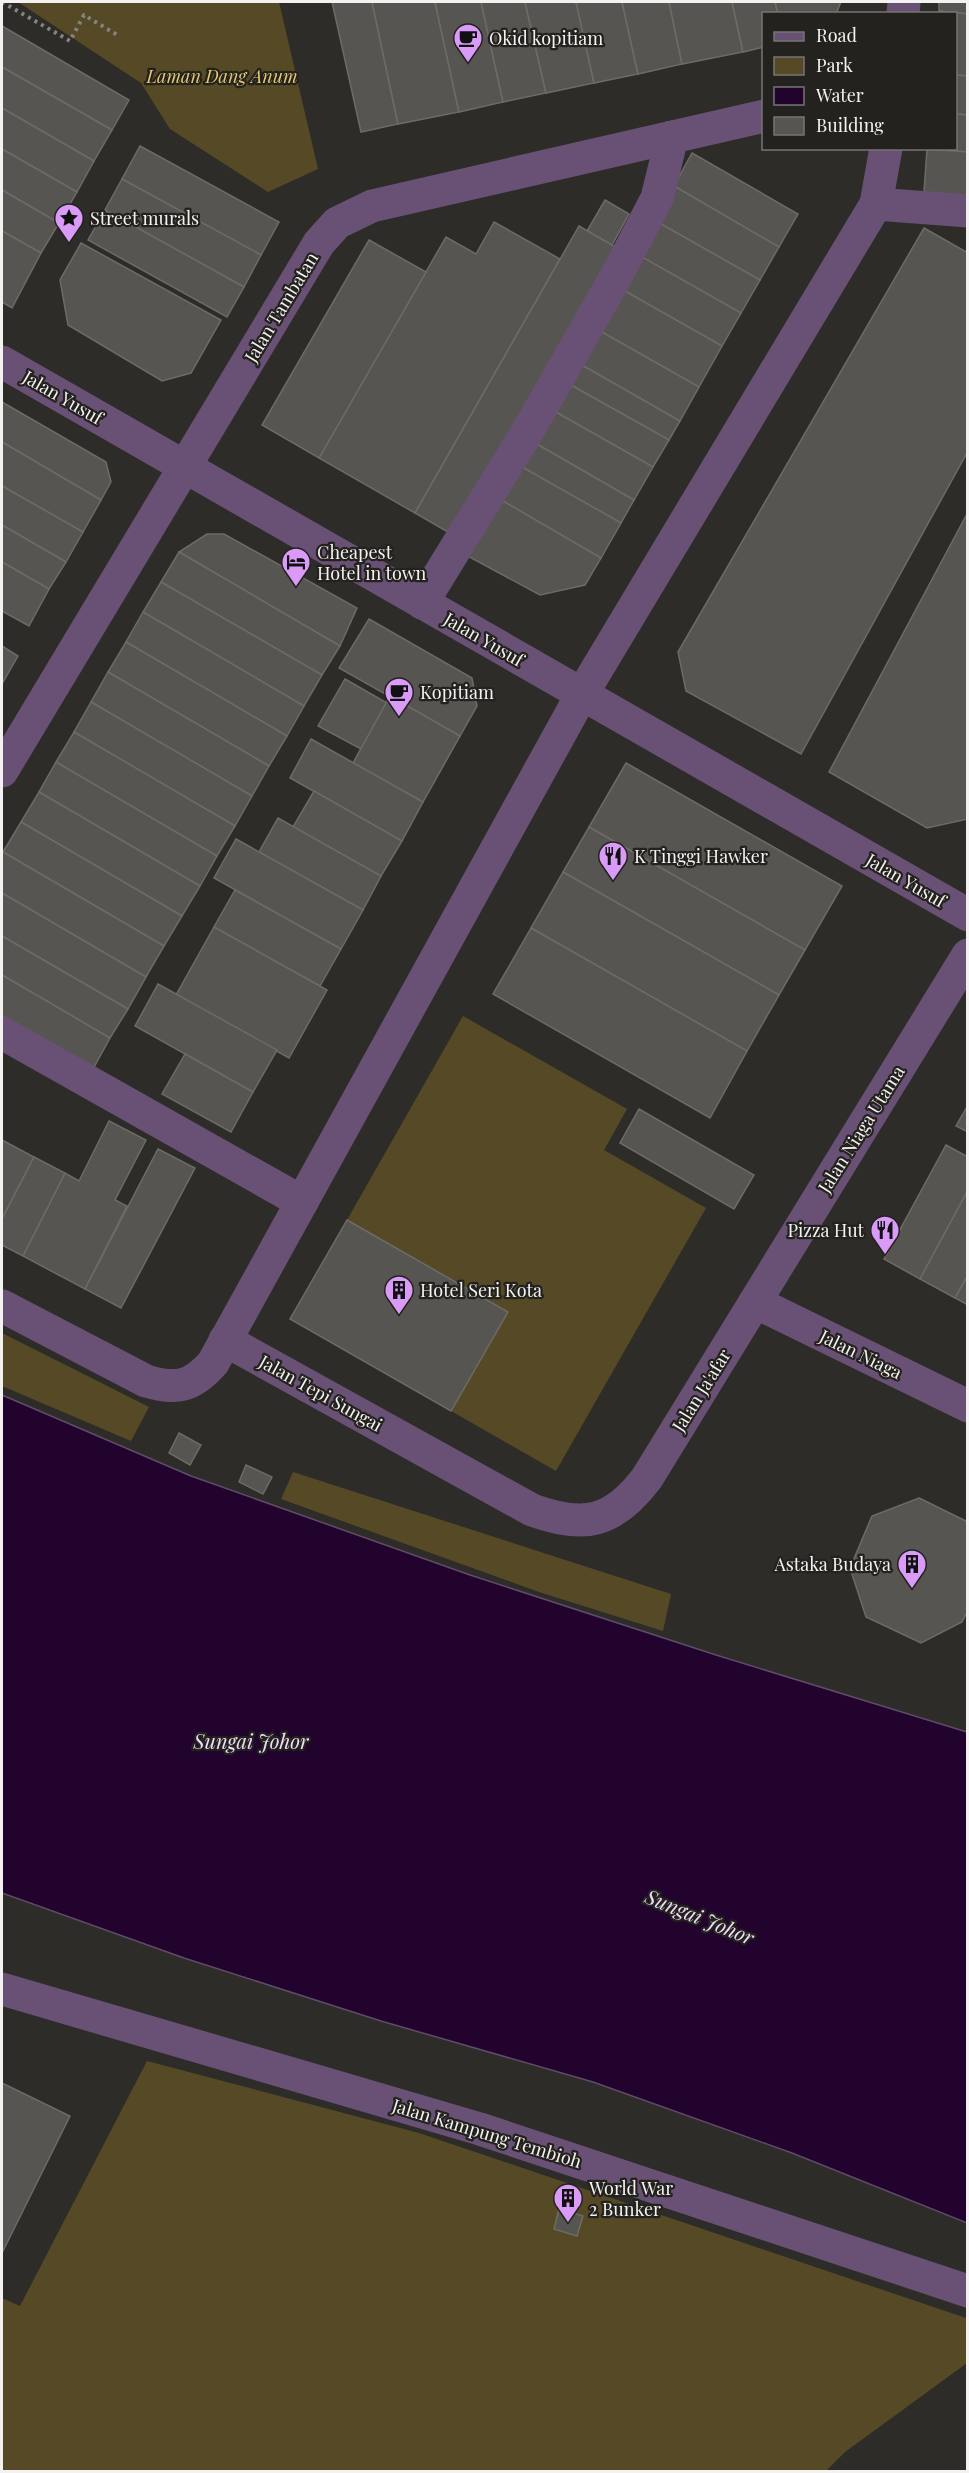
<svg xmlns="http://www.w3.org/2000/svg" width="969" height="2473" font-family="'Playfair Display',serif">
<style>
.green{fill:#564a26}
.water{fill:#21032e;stroke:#604b68;stroke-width:1.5}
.building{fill:#575551;stroke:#6c6b66;stroke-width:1.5}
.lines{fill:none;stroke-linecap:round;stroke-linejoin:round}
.path{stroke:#858481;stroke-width:4;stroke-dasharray:3 4.5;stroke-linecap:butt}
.minor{stroke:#695176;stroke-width:33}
.labels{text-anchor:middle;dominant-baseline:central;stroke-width:4.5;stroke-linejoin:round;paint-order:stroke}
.poi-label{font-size:18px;fill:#f3f2f0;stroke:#23221e;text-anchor:start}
.park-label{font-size:18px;font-style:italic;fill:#e7c86f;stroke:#23221e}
.street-label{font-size:18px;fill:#f3f2f0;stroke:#23221e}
.water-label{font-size:20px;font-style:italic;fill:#f0dcfa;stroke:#23221e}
</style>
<rect width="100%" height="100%" fill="#2d2c28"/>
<g class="green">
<polygon points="18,2 279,2 318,169 268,192 170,129 141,83"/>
<polygon points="463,1016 627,1109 604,1150 706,1208 556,1471 451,1411 508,1312 347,1220"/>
<polygon points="2,1333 149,1407 131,1441 2,1386"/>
<polygon points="293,1472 671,1594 663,1631 539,1592 281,1499"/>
<polygon points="147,2061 419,2133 966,2318 967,2320 967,2363 845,2452 826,2471 2,2472 2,2298 20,2306"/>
</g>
<polygon class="water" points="2,1395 191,1476 470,1575 716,1655 967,1732 967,2223 792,2153 593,2082 381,2021 184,1958 2,1893"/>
<g class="building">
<polygon points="332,2 372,2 398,124 361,132"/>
<polygon points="372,2 435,2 459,112 398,124"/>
<polygon points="435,2 481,2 503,102 459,112"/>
<polygon points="481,2 525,2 546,93 503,102"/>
<polygon points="525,2 576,2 594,83 546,93"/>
<polygon points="576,2 622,2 638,74 594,83"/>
<polygon points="622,2 669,2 682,64 638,74"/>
<polygon points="669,2 732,2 743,52 682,64"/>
<polygon points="732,2 775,2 778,14 764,14 764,47 743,52"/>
<polygon points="775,2 841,2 836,14 778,14"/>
<polygon points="939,2 968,2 968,14 939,11"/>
<polygon points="939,11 968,14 968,76 956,75 956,14 938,14"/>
<polygon points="2,26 129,100 112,130 2,67"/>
<polygon points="2,67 112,130 94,161 2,108"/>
<polygon points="956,75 968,76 968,115 956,114"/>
<polygon points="2,108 94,161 77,192 2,149"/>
<polygon points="956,114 968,115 968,152 927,149 956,148"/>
<polygon points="140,146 279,222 261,255 122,179"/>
<polygon points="2,149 77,192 59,223 2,190"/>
<polygon points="927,149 968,152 968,196 924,192"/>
<polygon points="692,153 798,214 779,247 674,186"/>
<polygon points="122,179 261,255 244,287 105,210"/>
<polygon points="674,186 779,247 760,280 654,220"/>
<polygon points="2,190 59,223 41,253 2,231"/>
<polygon points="605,200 629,214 612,245 587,231"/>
<polygon points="105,210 244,287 227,317 88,240"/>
<polygon points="654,220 760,280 741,313 635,253"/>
<polygon points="494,222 560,259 415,513 319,458 446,237 476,254"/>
<polygon points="579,226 624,252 460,539 415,513"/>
<polygon points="924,228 968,253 968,451 801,754 686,691 678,652"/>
<polygon points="2,231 41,253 12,308 2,302"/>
<polygon points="369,240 426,272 319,458 262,425"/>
<polygon points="81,243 221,320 191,373 162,381 68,325 60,280"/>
<polygon points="635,253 741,313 722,346 616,286"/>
<polygon points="616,286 722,346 699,387 593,327"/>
<polygon points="593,327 699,387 680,421 573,360"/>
<polygon points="573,360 680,421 669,440 562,380"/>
<polygon points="562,380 669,440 653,467 547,407"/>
<polygon points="2,402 106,462 111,482 101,500 2,442"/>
<polygon points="547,407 653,467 634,500 528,439"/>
<polygon points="528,439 634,500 621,523 515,463"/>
<polygon points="2,442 101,500 83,532 2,486"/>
<polygon points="515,463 621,523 601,558 496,497"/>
<polygon points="2,486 83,532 66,562 2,525"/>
<polygon points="496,497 601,558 585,585 540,595 462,553"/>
<polygon points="968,512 968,819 927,828 829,772"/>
<polygon points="2,525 66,562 49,589 2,562"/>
<polygon points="207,534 224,534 357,608 340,646 179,552"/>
<polygon points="179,552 340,646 322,675 161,582"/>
<polygon points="2,562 49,589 29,626 2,611"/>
<polygon points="161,582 322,675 304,706 143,612"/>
<polygon points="143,612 304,706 287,736 126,642"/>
<polygon points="369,619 472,678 477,706 460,736 339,668"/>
<polygon points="126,642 287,736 269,766 108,672"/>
<polygon points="2,646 18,656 2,684"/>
<polygon points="108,672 269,766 252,796 91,702"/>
<polygon points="345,679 387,703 361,749 318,726"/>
<polygon points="390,696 460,736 423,802 353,763"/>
<polygon points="91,702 252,796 235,826 74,732"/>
<polygon points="74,732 235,826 217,856 56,762"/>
<polygon points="311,739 423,802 402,841 290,778"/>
<polygon points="56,762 217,856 200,886 39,792"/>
<polygon points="626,763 842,886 805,950 589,827"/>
<polygon points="314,791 402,841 381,876 293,827"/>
<polygon points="39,792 200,886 182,916 21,822"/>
<polygon points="278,818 381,876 363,910 259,852"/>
<polygon points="21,822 182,916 164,946 3,852"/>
<polygon points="589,827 805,950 779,995 563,872"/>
<polygon points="236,839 363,910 341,949 214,878"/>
<polygon points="3,852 164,946 146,977 2,893 2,855"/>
<polygon points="563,872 779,995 747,1051 531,928"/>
<polygon points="235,890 341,949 320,986 214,927"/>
<polygon points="2,893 146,977 128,1009 2,936"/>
<polygon points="214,927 327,990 289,1058 176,995"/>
<polygon points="531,928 747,1051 710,1118 493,994"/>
<polygon points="2,936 128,1009 110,1038 2,975"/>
<polygon points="2,975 110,1038 93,1069 2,1016"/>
<polygon points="158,984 277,1050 253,1092 135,1026"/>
<polygon points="185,1054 253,1092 231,1132 162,1094"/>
<polygon points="968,1105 968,1132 956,1126"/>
<polygon points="639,1109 754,1175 734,1209 620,1143"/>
<polygon points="109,1121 146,1140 115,1200 127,1206 85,1289 23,1256 65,1173 79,1181"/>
<polygon points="2,1140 34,1157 2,1219"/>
<polygon points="946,1145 968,1157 968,1190 920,1279 884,1259"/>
<polygon points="158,1149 195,1168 121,1308 85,1289"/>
<polygon points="34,1157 65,1173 23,1256 2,1245 2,1219"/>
<polygon points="968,1190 968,1275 955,1298 920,1279"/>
<polygon points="347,1220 508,1312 451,1411 290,1319"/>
<polygon points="968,1275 968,1305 955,1298"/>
<polygon points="179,1433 201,1445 190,1465 169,1453"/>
<polygon points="246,1465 272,1477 263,1494 239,1482"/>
<polygon points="919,1498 968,1522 968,1610 962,1622 921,1643 866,1617 850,1568 872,1516"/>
<polygon points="2,2083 70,2116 2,2253"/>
<polygon points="559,2209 583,2216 577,2236 554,2229"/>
</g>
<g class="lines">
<polyline class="path" points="2,2 70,41 84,15 119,36"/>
<g class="minor">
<polyline points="903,14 904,2"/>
<polyline points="876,204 968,211"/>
<polyline points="2,362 968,915"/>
<polyline points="422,603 529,429 618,273 657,198 672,137"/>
<polyline points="2,771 319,243 337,223 372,206 764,116"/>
<polyline points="2,1033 302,1202"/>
<polyline points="755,1302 968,1406"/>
<path d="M2 1306 146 1381C176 1390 192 1387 213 1363L582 694 876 204 886 148"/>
<path d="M225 1340 532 1510C584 1529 613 1523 647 1478L968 955"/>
<polyline points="2,1989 480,2129 968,2291"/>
</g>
</g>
<defs>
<g id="cafe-pin" transform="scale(1.5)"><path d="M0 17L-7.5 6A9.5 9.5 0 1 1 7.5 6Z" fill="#d99af8" stroke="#23221e"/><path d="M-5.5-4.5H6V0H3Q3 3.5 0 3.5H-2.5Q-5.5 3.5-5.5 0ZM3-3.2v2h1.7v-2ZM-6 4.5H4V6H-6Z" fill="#111"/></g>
<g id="sight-pin" transform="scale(1.5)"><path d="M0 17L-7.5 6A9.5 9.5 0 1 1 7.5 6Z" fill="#d99af8" stroke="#23221e"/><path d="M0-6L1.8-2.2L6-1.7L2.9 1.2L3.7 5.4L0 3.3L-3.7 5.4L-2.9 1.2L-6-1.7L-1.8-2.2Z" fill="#111"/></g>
<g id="hotel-pin" transform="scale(1.5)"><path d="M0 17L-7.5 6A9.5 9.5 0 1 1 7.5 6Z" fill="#d99af8" stroke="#23221e"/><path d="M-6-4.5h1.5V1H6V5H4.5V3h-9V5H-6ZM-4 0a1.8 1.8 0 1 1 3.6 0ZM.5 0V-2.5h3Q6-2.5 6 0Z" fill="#111"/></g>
<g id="restaurant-pin" transform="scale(1.5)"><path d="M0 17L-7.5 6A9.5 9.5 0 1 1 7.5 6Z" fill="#d99af8" stroke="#23221e"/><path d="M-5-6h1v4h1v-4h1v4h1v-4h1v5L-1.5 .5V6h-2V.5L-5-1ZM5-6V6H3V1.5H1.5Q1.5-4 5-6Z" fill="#111"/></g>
<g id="building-pin" transform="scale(1.5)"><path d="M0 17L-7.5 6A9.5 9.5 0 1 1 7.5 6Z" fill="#d99af8" stroke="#23221e"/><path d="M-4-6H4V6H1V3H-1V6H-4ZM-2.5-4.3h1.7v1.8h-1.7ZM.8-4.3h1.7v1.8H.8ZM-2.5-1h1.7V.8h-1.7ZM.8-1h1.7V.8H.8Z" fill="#111"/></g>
</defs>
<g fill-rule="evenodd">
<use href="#cafe-pin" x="468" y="38"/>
<use href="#sight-pin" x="69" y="218"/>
<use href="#hotel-pin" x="296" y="562"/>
<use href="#cafe-pin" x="399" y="692"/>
<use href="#restaurant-pin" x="613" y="856"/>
<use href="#restaurant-pin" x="885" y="1230"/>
<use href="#building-pin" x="399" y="1290"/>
<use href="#building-pin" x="912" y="1564"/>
<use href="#building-pin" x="568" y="2198"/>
</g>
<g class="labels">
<g class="poi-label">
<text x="489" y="38">Okid kopitiam</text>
<text x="90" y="218">Street murals</text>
<text x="317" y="552">Cheapest<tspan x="317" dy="21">Hotel in town</tspan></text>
<text x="420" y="692">Kopitiam</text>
<text x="634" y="856">K Tinggi Hawker</text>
<text x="864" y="1230" text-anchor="end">Pizza Hut</text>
<text x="420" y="1290">Hotel Seri Kota</text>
<text x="891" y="1564" text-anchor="end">Astaka Budaya</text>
<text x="589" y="2188">World War<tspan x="589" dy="21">2 Bunker</tspan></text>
</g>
<g class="park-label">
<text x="222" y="76">Laman Dang Anum</text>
</g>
<g class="street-label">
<text transform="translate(281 307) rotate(-59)">Jalan Tambatan</text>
<text transform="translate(63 397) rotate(30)">Jalan Yusuf</text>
<text transform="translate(484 639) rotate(30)">Jalan Yusuf</text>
<text transform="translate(906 880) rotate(30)">Jalan Yusuf</text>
<text transform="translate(861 1129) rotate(-58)">Jalan Niaga Utama</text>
<text transform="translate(861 1354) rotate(26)">Jalan Niaga</text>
<text transform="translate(701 1390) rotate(-58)">Jalan Ja'afar</text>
<text transform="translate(321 1393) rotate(29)">Jalan Tepi Sungai</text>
<text transform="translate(487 2133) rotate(17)">Jalan Kampung Tembioh</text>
</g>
<g class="water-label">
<text x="251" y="1740">Sungai Johor</text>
<text transform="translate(700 1916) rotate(22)">Sungai Johor</text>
</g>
</g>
<rect width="969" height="2473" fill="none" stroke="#f3f2f0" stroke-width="6"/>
<rect x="762" y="12" width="195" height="138" fill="#23221e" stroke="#767572" stroke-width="1.5"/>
<rect x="774" y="32" width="30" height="9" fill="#695176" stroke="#767572" stroke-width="1.5"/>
<text x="816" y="42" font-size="18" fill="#f3f2f0">Road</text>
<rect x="774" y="57" width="30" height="18" fill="#564a26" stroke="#767572" stroke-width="1.5"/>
<text x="816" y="72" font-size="18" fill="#f3f2f0">Park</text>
<rect x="774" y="87" width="30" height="18" fill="#21032e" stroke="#767572" stroke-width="1.5"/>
<text x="816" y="102" font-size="18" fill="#f3f2f0">Water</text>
<rect x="774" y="117" width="30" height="18" fill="#575551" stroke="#767572" stroke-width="1.5"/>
<text x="816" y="132" font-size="18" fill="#f3f2f0">Building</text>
</svg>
